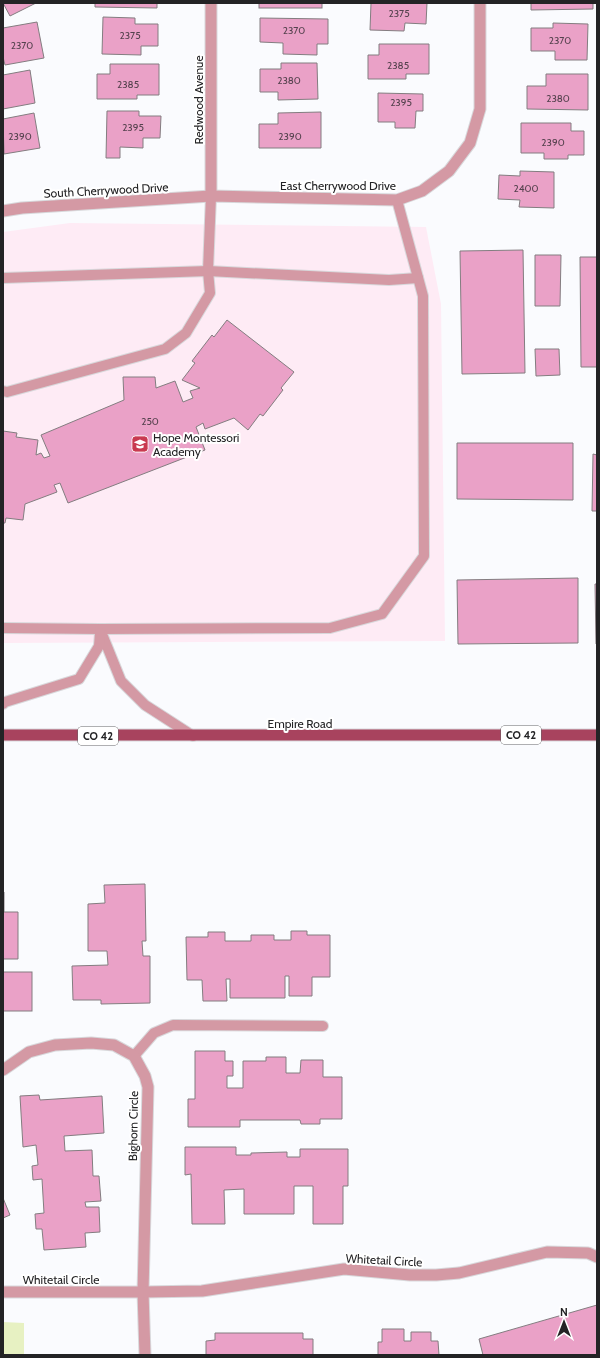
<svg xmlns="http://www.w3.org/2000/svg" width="600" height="1358" font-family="Cabin,sans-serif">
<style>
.education{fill:#feebf5}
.green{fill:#e7f1c2}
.building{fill:#eaa1c7;stroke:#837d80}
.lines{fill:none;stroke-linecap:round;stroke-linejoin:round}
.service-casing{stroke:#d8d8db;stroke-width:12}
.minor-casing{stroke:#d8d8db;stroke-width:13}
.primary-casing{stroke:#d8d8db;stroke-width:13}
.service{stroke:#d499a4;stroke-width:10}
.minor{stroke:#d499a4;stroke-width:11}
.primary{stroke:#a8435e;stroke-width:11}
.labels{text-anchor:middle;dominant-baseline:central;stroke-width:4;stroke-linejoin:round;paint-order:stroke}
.number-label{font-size:10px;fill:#55424e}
.shield{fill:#fff;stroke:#656566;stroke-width:1}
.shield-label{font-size:11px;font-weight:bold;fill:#232325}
.street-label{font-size:12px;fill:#232325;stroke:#fff}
.poi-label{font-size:12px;fill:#232325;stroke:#fff;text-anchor:start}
</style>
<rect width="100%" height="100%" fill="#fafbfe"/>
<polygon class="education" points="70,223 426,227 441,304 445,641 3,643 3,232"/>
<polygon class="green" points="3,1322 24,1323 24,1355 3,1355"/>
<g class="building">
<polygon points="3,3 36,3 10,16"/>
<polygon points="95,3 157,3 157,8 95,7"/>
<rect x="259" y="3" width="63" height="5"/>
<polygon points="371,3 427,3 426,24 405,23 404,31 370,30"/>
<polygon points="531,3 593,3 593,9 531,10"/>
<polygon points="103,17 135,18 135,24 158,24 158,46 141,46 141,55 102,54"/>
<polygon points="260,18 328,19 328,44 317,44 317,55 283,54 283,43 260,42"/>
<polygon points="37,22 44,58 5,65 3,57 3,28"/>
<polygon points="553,23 588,24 587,60 555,60 555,51 531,51 531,28 553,28"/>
<polygon points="379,44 429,44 429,74 406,74 406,79 368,79 368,55 379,55"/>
<polygon points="281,63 317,63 318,99 278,100 278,92 260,92 260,69 281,69"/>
<polygon points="110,64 159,64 159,95 137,95 137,99 97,99 97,74 110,74"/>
<polygon points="30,70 35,103 3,109 3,75"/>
<polygon points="546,74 588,74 588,110 527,109 527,86 546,86"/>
<polygon points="378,93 423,94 423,111 416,111 415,128 395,128 395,122 378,122"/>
<polygon points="107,111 139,111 139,116 161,116 160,138 143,138 143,148 120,147 120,158 106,158"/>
<polygon points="321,112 321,148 259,148 259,124 278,124 278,113"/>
<polygon points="34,113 40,148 4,154 3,119"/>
<polygon points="521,123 571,123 571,131 584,131 584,155 568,155 568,159 544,159 544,153 521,153"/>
<polygon points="520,171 554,172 554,208 519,207 520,200 498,199 499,175 520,176"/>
<polygon points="523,250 525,373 462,374 460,251"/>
<polygon points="535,255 561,255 560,306 535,306"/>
<polygon points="580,257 597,257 597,367 581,367"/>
<polygon points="227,320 294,372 281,388 283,390 263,416 260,414 248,430 234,418 205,429 203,423 196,427 205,450 68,503 60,483 54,485 57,492 25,504 23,520 6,518 5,523 3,523 3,431 17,433 16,437 38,440 36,455 41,453 44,458 50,456 41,435 124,400 123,377 155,377 156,388 175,381 183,402 193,398 190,391 200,388 182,380 195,363 192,361 212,335 214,337"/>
<polygon points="535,349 559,349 560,375 536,376"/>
<polygon points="457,443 573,443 573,500 457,499"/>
<polygon points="593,454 597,455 597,511 592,511"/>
<polygon points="578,578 578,643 458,644 457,580"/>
<polygon points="595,584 597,584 597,644 596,644"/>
<polygon points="145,884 146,941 142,941 143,956 150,956 150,1003 101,1004 101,1000 73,1000 72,966 108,965 107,951 88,951 88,904 105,903 104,885"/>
<polygon points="3,892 4,892 4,912 18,912 18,959 3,959"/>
<polygon points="291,931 307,931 307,935 330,935 330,977 312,977 312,996 289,996 289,976 285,976 285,998 230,998 230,979 226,979 227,1001 203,1001 202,980 187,980 186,937 208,937 208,932 225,932 225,941 251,941 251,935 274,935 274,940 291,940"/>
<rect x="3" y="972" width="29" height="39"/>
<polygon points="195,1051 225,1051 225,1061 233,1061 233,1076 227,1076 227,1088 243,1088 243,1061 266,1061 266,1057 286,1057 286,1073 300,1073 301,1060 323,1060 323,1077 342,1077 342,1119 320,1119 320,1124 301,1124 300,1120 240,1120 240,1127 188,1127 188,1099 195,1099"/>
<polygon points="39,1095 40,1100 102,1096 104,1133 64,1136 65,1151 92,1150 93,1176 99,1176 101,1201 85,1202 86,1207 99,1207 100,1232 85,1233 86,1247 44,1250 42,1229 36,1229 35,1214 44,1213 42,1179 33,1180 32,1166 38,1165 36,1145 23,1147 20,1096"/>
<polygon points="185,1147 236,1147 236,1155 251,1155 251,1153 287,1152 287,1157 300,1157 300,1149 348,1149 348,1186 343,1186 343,1224 313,1224 313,1186 294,1186 294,1214 244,1214 244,1189 224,1190 225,1224 192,1224 191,1174 185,1175"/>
<polygon points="3,1198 10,1215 3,1218"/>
<polygon points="597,1305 597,1355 483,1355 479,1339"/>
<polygon points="382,1329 404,1329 404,1341 411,1341 411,1332 431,1332 431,1341 438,1341 439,1355 378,1355 378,1342 382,1342"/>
<polygon points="215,1333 303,1333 303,1339 313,1339 313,1355 206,1355 206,1341 215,1340"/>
</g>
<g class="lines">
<g class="service-casing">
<g id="service">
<polyline points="3,278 208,271 389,280 418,278"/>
<polyline points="3,391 7,392 165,349 186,333 210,293 208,271 211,196"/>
<polyline points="3,628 100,629 330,628 382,614 424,556 423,296 397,200"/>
<polyline points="100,629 121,681 145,705 193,736"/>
<polyline points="3,704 5,702 79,679 99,646 100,633"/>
<polyline points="134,1056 154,1033 173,1025 323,1026"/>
</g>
</g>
<g class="minor-casing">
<g id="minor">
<polyline points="211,3 211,196"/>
<polyline points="3,211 22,208 211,196 397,200 422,191 449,171 470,143 480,109 480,3"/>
<polyline points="3,1070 29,1052 55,1045 91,1043 114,1045 134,1056 145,1076 148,1087 143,1292 145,1355"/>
<polyline points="3,1292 143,1292 202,1291 344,1269 410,1275 436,1275 459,1273 547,1252 588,1253 597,1257"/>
</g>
</g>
<g class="primary-casing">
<polyline id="primary" points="3,735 597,735"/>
</g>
<use href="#service" class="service"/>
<use href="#minor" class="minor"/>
<use href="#primary" class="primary"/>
</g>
<defs>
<g id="school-square" transform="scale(0.9)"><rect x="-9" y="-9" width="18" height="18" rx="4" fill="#c93950" stroke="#fff"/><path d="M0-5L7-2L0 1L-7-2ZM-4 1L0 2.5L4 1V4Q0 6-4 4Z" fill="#fff"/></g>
</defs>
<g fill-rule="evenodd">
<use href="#school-square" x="140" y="444"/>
</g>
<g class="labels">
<g class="number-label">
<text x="399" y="13">2375</text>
<text x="294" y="30">2370</text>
<text x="130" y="35">2375</text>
<text x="560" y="40">2370</text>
<text x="22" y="45">2370</text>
<text x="398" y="65">2385</text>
<text x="289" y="80">2380</text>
<text x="128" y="84">2385</text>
<text x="558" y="98">2380</text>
<text x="401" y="102">2395</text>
<text x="133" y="127">2395</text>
<text x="20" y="136">2390</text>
<text x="290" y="136">2390</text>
<text x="553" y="142">2390</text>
<text x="526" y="188">2400</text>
<text x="150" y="421">250</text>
</g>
<g class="shield">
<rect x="501" y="726" width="40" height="18" rx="3"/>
<rect x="78" y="727" width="40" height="18" rx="3"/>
</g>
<g class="shield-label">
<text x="521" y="735">CO 42</text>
<text x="98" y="736">CO 42</text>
</g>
<g class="street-label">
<text transform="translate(198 100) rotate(-90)">Redwood Avenue</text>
<text x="338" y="185">East Cherrywood Drive</text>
<text transform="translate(106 190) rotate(-3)">South Cherrywood Drive</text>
<text x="300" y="723">Empire Road</text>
<text transform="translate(133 1126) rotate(-89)">Bighorn Circle</text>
<text transform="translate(384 1260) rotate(3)">Whitetail Circle</text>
<text x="61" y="1279">Whitetail Circle</text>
</g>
<g class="poi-label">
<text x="153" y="437">Hope Montessori<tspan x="153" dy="14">Academy</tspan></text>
</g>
</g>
<rect width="600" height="1358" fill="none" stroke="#232325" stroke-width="8"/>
<g transform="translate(564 1322)" stroke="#ffffff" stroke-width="3" paint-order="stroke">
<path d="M0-3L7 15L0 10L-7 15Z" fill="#232325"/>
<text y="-6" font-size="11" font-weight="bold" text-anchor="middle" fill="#232325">N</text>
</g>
</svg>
